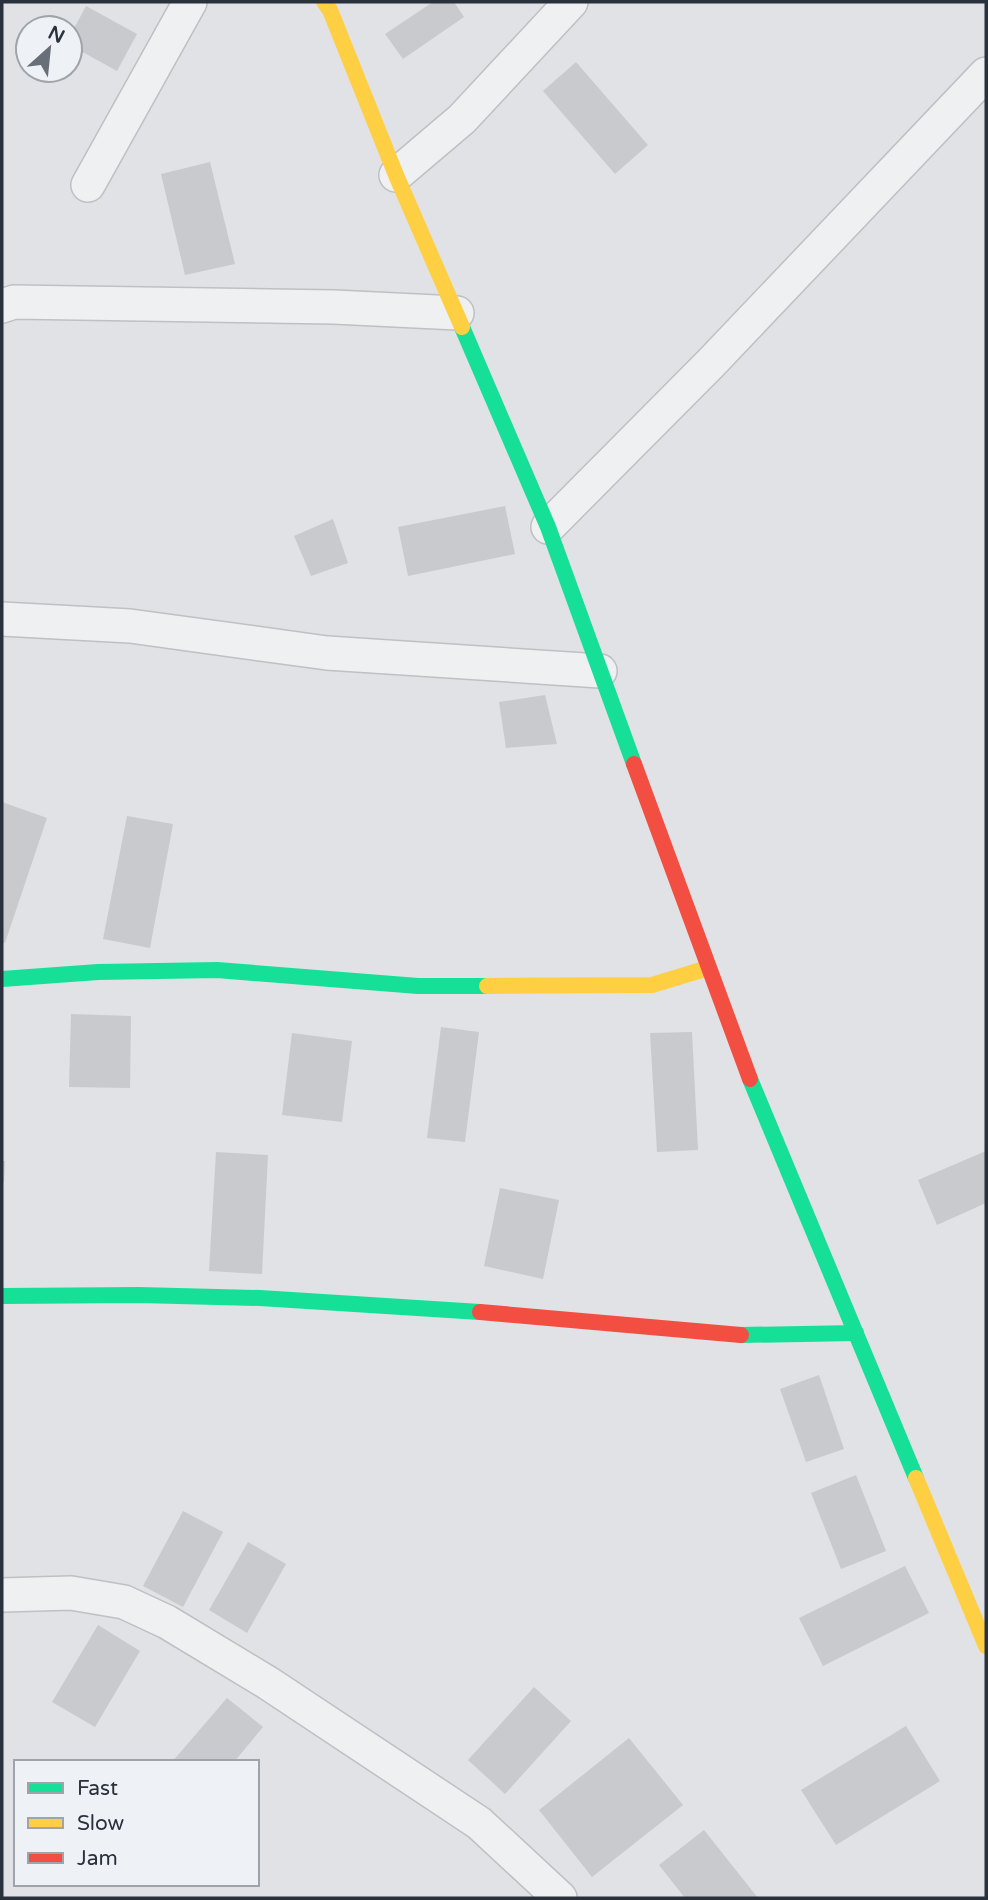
<svg xmlns="http://www.w3.org/2000/svg" width="988" height="1900" font-family="'Varela Round',sans-serif">
<style>
.building{fill:#c8cacd}
.lines{fill:none;stroke-linecap:round;stroke-linejoin:round}
.street-casing{stroke:#bec0c3;stroke-width:36}
.street{stroke:#eff0f2;stroke-width:33}
.fast{stroke:#16e098;stroke-width:16}
.slow{stroke:#ffcf43;stroke-width:16}
.jam{stroke:#f24e42;stroke-width:16}
</style>
<rect width="100%" height="100%" fill="#e0e2e5"/>
<g class="building">
<polygon points="433,2 454,2 464,17 403,59 385,34"/>
<polygon points="86,6 137,34 117,71 70,45 70,36"/>
<polygon points="576,62 648,145 615,174 543,91"/>
<polygon points="210,162 235,264 185,275 161,174"/>
<polygon points="505,506 515,554 408,576 398,527"/>
<polygon points="333,519 348,563 311,576 294,536"/>
<polygon points="545,695 557,744 506,748 499,702"/>
<polygon points="2,802 47,818 5,943 2,942"/>
<polygon points="127,816 173,824 150,948 103,939"/>
<polygon points="71,1014 131,1016 130,1088 69,1087"/>
<polygon points="441,1027 479,1032 465,1142 427,1138"/>
<polygon points="692,1032 698,1150 657,1152 650,1033"/>
<polygon points="292,1033 352,1041 342,1122 282,1115"/>
<polygon points="986,1151 986,1203 937,1225 918,1180"/>
<polygon points="216,1152 268,1155 262,1274 209,1271"/>
<polygon points="2,1161 5,1161 4,1182 2,1182"/>
<polygon points="500,1188 559,1200 543,1279 484,1266"/>
<polygon points="819,1375 844,1449 806,1462 780,1389"/>
<polygon points="856,1475 886,1551 841,1569 811,1493"/>
<polygon points="183,1511 223,1532 183,1607 143,1586"/>
<polygon points="248,1542 286,1564 247,1633 209,1610"/>
<polygon points="905,1566 929,1613 823,1666 799,1618"/>
<polygon points="98,1625 140,1651 95,1727 52,1702"/>
<polygon points="534,1687 571,1721 505,1794 468,1760"/>
<polygon points="227,1698 263,1727 234,1762 172,1762"/>
<polygon points="906,1726 940,1781 836,1845 801,1790"/>
<polygon points="629,1738 683,1805 592,1877 539,1810"/>
<polygon points="704,1830 758,1898 685,1898 659,1865"/>
</g>
<g class="lines">
<g class="street-casing">
<g id="street">
<polyline points="396,175 462,119 571,2"/>
<polyline points="88,185 190,2"/>
<polyline points="2,306 14,302 334,307 457,313"/>
<polyline points="548,527 711,363 986,74"/>
<polyline points="2,619 130,626 327,653 600,671"/>
<polyline points="2,1595 71,1593 124,1602 167,1622 268,1683 479,1823 560,1898"/>
</g>
</g>
<use href="#street" class="street"/>
<g class="fast">
<polyline points="462,327 548,527 634,764"/>
<polyline points="2,979 98,972 217,970 418,986 487,986"/>
<polyline points="750,1079 916,1478"/>
<polyline points="2,1296 139,1295 260,1298 480,1312"/>
<polyline points="741,1335 856,1333"/>
</g>
<g class="slow">
<polyline points="324,2 330,10 396,175 462,327"/>
<polyline points="487,986 652,985 708,968"/>
<polyline points="916,1478 986,1646"/>
</g>
<g class="jam">
<polyline points="634,764 750,1079"/>
<polyline points="480,1312 741,1335"/>
</g>
</g>
<rect width="988" height="1900" fill="none" stroke="#29313d" stroke-width="7"/>
<rect x="14" y="1760" width="245" height="126" fill="#eef1f5" stroke="#9fa4ab" stroke-width="2"/>
<rect x="28" y="1783" width="35" height="10" fill="#16e098" stroke="#9fa4ab" stroke-width="2"/>
<text x="77" y="1795" font-size="21" fill="#29313d">Fast</text>
<rect x="28" y="1818" width="35" height="10" fill="#ffcf43" stroke="#9fa4ab" stroke-width="2"/>
<text x="77" y="1830" font-size="21" fill="#29313d">Slow</text>
<rect x="28" y="1853" width="35" height="10" fill="#f24e42" stroke="#9fa4ab" stroke-width="2"/>
<text x="77" y="1865" font-size="21" fill="#29313d">Jam</text>
<g transform="translate(49 49) rotate(27)"><circle r="33" fill="#eef1f5" stroke="#9fa4ab" stroke-width="2"/>
<path d="M0-5L12 26L0 18L-12 26Z" fill="#696f78"/>
<text y="-10" font-size="19" font-weight="bold" text-anchor="middle" fill="#29313d">N</text>
</g>
</svg>
